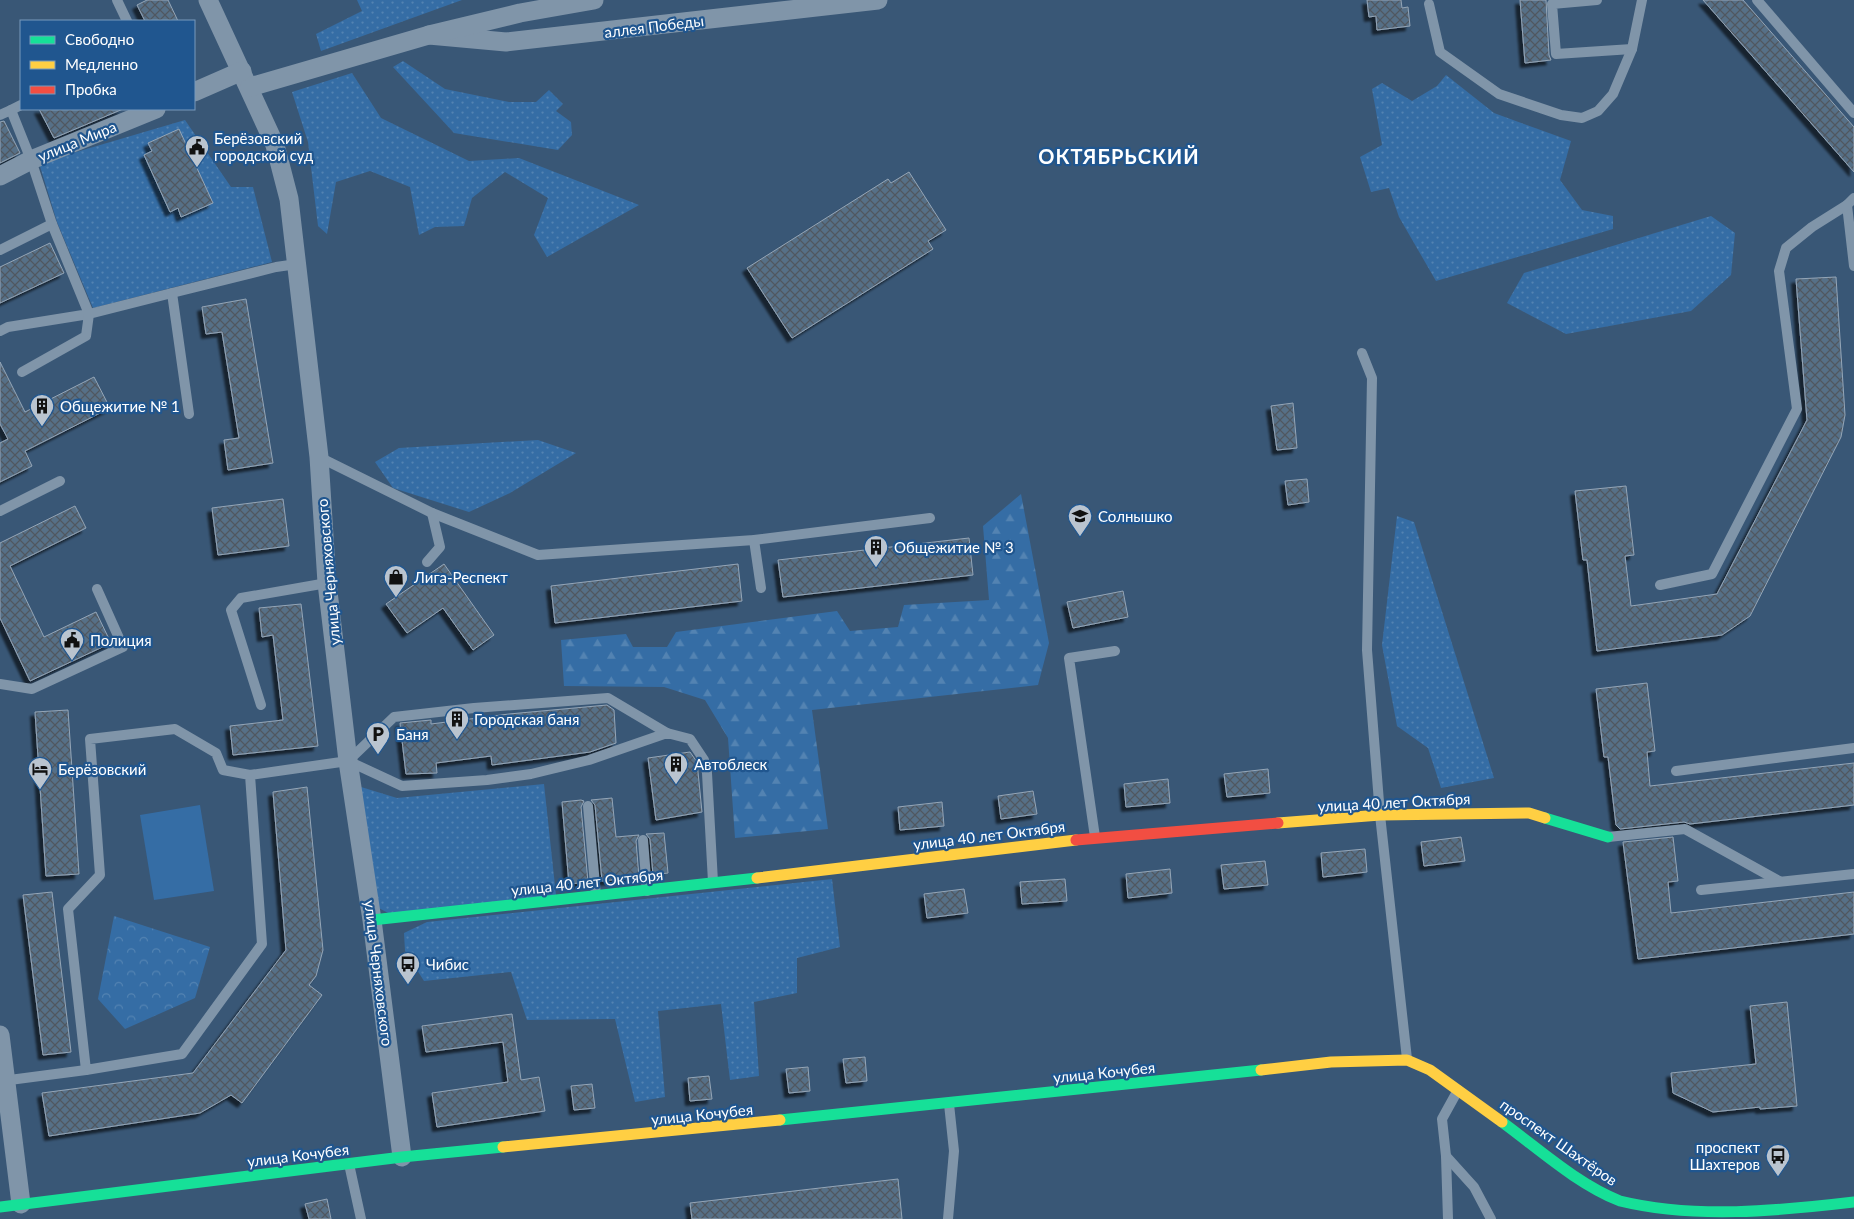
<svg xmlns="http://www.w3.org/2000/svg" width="1854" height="1219" font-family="Lato,sans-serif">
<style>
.grass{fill:url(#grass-dots)}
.forest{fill:url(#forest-firs)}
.park{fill:url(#park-crowns)}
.pitch{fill:#356da5}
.building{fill:url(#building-cross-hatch);stroke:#95a6b7;filter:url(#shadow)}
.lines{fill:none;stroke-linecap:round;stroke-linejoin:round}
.lane{stroke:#8095a9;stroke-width:10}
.street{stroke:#8095a9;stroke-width:19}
.fast{stroke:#16e098;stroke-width:11}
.slow{stroke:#ffcf43;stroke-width:11}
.jam{stroke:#f24e42;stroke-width:11}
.labels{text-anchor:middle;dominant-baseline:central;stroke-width:4.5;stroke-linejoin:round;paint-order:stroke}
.street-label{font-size:15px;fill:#fff;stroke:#20568f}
.poi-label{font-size:15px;fill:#fff;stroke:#20568f;text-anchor:start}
.district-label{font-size:20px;font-weight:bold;letter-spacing:1px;fill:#fff;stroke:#20568f}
</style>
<defs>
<pattern id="grass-dots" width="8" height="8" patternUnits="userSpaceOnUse" patternTransform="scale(1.25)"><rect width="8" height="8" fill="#356da5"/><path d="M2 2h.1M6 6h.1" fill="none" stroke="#5383b2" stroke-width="1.8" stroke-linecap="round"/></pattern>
<pattern id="forest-firs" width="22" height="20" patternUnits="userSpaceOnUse" patternTransform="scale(1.25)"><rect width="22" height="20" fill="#356da5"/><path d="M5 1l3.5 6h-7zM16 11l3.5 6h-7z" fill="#5383b2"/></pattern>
<pattern id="park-crowns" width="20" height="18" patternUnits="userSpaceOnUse" patternTransform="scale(1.25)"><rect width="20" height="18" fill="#356da5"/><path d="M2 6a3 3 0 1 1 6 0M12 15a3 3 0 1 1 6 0" fill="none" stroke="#5383b2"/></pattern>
<pattern id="building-cross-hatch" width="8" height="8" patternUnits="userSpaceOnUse" patternTransform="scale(1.25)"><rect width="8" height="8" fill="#576f87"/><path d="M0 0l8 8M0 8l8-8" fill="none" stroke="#505861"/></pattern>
<filter id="shadow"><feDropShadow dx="-4.5" dy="4.5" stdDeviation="1" flood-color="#0009"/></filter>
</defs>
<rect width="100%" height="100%" fill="#395776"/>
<g class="grass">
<polygon points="357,0 462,0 321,51 316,34 362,11"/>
<polygon points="403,61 445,89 509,102 536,102 549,90 563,104 556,111 571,122 572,135 558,150 454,133 393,67"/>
<polygon points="352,73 381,118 469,161 519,158 639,205 547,257 534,235 548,198 505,172 472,198 464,226 435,227 419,235 410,187 370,171 336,182 327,234 318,226 308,142 292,92"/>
<polygon points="1446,75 1494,113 1571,141 1560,180 1582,210 1613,216 1613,229 1436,281 1399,217 1389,188 1371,192 1360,157 1382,145 1372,89 1382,83 1412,101 1437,86"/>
<polygon points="185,120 231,187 253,187 272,262 93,308 57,222 39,163"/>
<polygon points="1711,216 1735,233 1731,275 1691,311 1566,334 1507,303 1524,273"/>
<polygon points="538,440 576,453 510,493 469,512 393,488 375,462 399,448"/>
<polygon points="1397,516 1414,522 1494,778 1441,788 1428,748 1397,726 1382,645"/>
<polygon points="544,784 556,895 390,914 375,906 361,787 397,798"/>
<polygon points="832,879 840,947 797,958 797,993 754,1002 759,1076 730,1080 721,1004 658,1011 665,1097 635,1102 615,1019 527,1020 511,972 424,981 405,951 404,933 427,922"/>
</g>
<polygon class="forest" points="1021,494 1049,643 1038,685 812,710 828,829 735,838 728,738 705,700 664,687 564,686 561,640 626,634 633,647 667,647 676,632 837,611 850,631 898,627 904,605 989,600 983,526"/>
<polygon class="park" points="114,916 210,947 195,998 125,1029 98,999"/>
<polygon class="pitch" points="200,805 214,891 154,900 140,815"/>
<g class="building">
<polygon points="147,0 168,0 178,21 145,21 137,5"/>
<polygon points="1367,0 1401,0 1402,8 1408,7 1410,26 1377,30 1376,16 1369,17"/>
<polygon points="1520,0 1546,0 1549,55 1551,60 1525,63"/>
<polygon points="1703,0 1743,0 1854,127 1854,172"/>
<polygon points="39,109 123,109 54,138"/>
<polygon points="4,121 20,153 0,163 0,122"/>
<polygon points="179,129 213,203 181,217 178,208 170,212 144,155 152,151 148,143"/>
<polygon points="909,172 946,230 928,241 933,249 792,338 747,268 888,179 891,183"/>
<polygon points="50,243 64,273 0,303 0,267"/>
<polygon points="1836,277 1845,415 1841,437 1750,616 1722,635 1597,651 1587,560 1583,560 1575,491 1626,486 1634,555 1625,556 1631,606 1717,594 1807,420 1796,279"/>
<polygon points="246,299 273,463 228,470 224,440 239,438 222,332 206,334 202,307"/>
<polygon points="0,362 25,412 94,377 110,408 25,451 32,466 0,482 0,443 8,439 0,424"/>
<polygon points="1293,403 1297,448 1277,450 1271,406"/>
<polygon points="1307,479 1309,502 1288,505 1285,481"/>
<polygon points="283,499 289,546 218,555 212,508"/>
<polygon points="75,506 86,528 10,566 44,637 96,612 111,643 30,681 0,618 0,543"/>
<polygon points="969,538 973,575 783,597 778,560"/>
<polygon points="444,564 494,635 473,650 443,608 407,633 386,604"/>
<polygon points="738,564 742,601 555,623 551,586"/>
<polygon points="1123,591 1128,617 1073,628 1067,602"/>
<polygon points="301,604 318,746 233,755 230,726 283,720 273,635 262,637 259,608"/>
<polygon points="1647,683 1655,751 1647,752 1650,786 1854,763 1854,805 1690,824 1684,822 1620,829 1616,825 1608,757 1604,757 1596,689"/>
<polygon points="607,705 614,710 616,743 590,752 492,765 491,756 436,763 437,773 406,774 400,723 431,720 431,724 509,714"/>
<polygon points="68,710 79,874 46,876 35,712"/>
<polygon points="690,752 697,762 702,812 656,820 648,758"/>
<polygon points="1268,769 1270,793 1227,797 1224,774"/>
<polygon points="1168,779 1170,803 1126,807 1124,784"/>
<polygon points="307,787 323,950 316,976 309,985 322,995 242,1103 231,1095 200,1113 49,1136 42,1093 193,1073 286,950 273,792"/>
<polygon points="1033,791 1037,814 1001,819 998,796"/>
<polygon points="612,798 616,837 639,835 636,841 639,877 602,881 595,805 591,800"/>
<polygon points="581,800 584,801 581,807 588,882 569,884 562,802"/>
<polygon points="942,802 944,826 900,830 898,807"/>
<polygon points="664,833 668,873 653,875 650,839 646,834"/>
<polygon points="1461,837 1465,861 1424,866 1421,842"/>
<polygon points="1673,837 1678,881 1668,882 1671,913 1854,892 1854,934 1638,959 1623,842"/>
<polygon points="1365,849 1367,872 1323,877 1321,853"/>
<polygon points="1265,861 1268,885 1224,889 1221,865"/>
<polygon points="1170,869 1172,893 1128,898 1126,874"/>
<polygon points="1065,879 1067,901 1022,904 1020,882"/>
<polygon points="964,889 968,913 927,918 924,894"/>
<polygon points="52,892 71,1052 43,1055 23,895"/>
<polygon points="1787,1002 1797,1106 1760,1109 1760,1107 1713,1112 1673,1093 1671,1073 1756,1064 1750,1006"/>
<polygon points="512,1014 521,1080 539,1077 545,1111 437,1127 432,1093 508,1082 503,1042 426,1052 422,1026"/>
<polygon points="865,1057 867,1081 846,1083 843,1059"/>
<polygon points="808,1067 810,1091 789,1093 786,1069"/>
<polygon points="709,1076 712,1099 690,1101 688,1078"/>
<polygon points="592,1084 595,1108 574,1110 571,1086"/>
<polygon points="898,1179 902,1219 692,1219 690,1203"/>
<polygon points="327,1199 331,1219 309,1219 305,1204"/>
</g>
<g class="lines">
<g class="lane">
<polyline points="117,0 127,21"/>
<polyline points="1597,0 1552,4 1556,54 1632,49"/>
<polyline points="1757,0 1854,113"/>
<polyline points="1429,4 1440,52 1499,94 1561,115 1582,118 1598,111 1613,94 1632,49 1642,0"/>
<polyline points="11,110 21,105"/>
<polyline points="0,115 11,110 31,160 52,224 0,250"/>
<polyline points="1854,198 1847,205 1854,266"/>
<polyline points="0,331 8,327 89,314 52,224"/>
<polyline points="1362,353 1372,378 1367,650 1380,815 1407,1059"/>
<polyline points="22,372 86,336 89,314 172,293"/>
<polyline points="189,414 172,293 276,267 297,264"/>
<polyline points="319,457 432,513 538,555 754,540 930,518"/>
<polyline points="0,511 60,481"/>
<polyline points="754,540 761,588"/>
<polyline points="427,562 440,547 432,513"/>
<polyline points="1660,585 1712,574 1797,409 1779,271 1786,248 1812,227 1847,205"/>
<polyline points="0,684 32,689 123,647 97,589"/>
<polyline points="261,705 231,610 241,598 327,583"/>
<polyline points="348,761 394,717 474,708 608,698 667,733"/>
<polyline points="1676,771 1854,748"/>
<polyline points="250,775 262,944 182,1054 86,1070 68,909 100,875 90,739 175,729 216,753 223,770 250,775 348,761 402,786 487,780 531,774 589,760 667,733 690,739 704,760 707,773 713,882"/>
<polyline points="588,806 596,896"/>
<polyline points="1095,837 1069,658 1115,651"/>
<polyline points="1608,837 1685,829 1779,881"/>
<polyline points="643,840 647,891"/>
<polyline points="1701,890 1854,874"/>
<polyline points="2,1081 86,1070"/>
<polyline points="1446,1156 1474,1187 1491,1219"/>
<polyline points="349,1164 361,1219"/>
<polyline points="948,1219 954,1151 949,1104"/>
<polyline points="1448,1219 1446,1156 1442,1119 1458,1090"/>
</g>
<g class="street">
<polyline points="208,0 275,145 289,199 319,457 327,583 348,761 372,920 402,1157"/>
<polyline points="429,35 506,42 878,0"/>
<polyline points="250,87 429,35 520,13 594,0"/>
<polyline points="194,92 242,71"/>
<polyline points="0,176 31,160 156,109"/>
<polyline points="0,1035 21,1204"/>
</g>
<g class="fast">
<polyline points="1545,818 1608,837"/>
<polyline points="372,920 757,878"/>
<polyline points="780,1120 1261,1070"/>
<path d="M1502 1122C1539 1149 1577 1184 1620 1201 1694 1219 1778 1211 1854 1202"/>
<polyline points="0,1207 402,1157 503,1147"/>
</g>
<g class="slow">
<polyline points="1278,823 1380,815 1529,813 1545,818"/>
<polyline points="757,878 1076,840"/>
<polyline points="1261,1070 1331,1062 1407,1060 1430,1070 1502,1122"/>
<polyline points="503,1147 780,1120"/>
</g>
<polyline class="jam" points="1076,840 1278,823"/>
</g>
<defs>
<g id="civic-pin" transform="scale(1.25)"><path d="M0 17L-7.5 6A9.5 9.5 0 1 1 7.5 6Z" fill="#bac4cf" stroke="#20568f"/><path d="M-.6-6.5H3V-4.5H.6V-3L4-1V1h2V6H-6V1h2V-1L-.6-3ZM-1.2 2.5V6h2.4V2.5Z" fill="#111"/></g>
<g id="building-pin" transform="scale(1.25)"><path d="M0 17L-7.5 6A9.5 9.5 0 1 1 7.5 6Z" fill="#bac4cf" stroke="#20568f"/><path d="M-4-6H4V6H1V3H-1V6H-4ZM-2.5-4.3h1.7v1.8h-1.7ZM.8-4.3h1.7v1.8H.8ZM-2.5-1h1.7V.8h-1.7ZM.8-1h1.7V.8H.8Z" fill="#111"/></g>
<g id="school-pin" transform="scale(1.25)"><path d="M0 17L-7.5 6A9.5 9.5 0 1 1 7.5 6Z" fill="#bac4cf" stroke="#20568f"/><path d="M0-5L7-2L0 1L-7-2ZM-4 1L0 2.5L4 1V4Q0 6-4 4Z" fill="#111"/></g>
<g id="shop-pin" transform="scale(1.25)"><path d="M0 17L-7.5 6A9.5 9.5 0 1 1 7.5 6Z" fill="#bac4cf" stroke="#20568f"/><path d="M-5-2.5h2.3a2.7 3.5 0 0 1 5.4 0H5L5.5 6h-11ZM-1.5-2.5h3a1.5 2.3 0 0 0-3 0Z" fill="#111"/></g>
<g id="parking-pin" transform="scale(1.25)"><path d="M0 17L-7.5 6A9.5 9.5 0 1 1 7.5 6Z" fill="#bac4cf" stroke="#20568f"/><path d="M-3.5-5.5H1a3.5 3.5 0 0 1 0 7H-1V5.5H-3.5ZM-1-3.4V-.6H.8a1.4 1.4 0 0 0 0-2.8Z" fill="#111"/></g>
<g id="hotel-pin" transform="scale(1.25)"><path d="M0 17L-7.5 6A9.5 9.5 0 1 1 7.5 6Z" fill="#bac4cf" stroke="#20568f"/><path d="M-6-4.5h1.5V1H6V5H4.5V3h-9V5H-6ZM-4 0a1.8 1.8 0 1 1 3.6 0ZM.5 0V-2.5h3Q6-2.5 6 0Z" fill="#111"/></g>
<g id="bus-pin" transform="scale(1.25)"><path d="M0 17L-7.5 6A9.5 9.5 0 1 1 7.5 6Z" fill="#bac4cf" stroke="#20568f"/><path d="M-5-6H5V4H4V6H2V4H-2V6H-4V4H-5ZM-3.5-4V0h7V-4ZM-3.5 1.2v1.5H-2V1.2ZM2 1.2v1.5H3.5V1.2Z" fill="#111"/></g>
</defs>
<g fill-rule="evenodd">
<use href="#civic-pin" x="197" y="147"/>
<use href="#building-pin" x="42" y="406"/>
<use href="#school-pin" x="1080" y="516"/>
<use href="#building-pin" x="876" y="547"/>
<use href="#shop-pin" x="396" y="577"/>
<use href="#civic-pin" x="72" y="640"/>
<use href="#building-pin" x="457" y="719"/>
<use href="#parking-pin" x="378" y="734"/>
<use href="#building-pin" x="676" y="764"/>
<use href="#hotel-pin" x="40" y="769"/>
<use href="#bus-pin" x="408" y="964"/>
<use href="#bus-pin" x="1778" y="1156"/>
</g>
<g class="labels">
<g class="street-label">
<text transform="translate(654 26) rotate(-7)">аллея Победы</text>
<text transform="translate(77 141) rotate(-22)">улица Мира</text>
<text transform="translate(328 572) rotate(-95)">улица Черняховского</text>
<text transform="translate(1394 802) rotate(-3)">улица 40 лет Октября</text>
<text transform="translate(989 835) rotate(-7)">улица 40 лет Октября</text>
<text transform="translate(587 882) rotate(-6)">улица 40 лет Октября</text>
<text transform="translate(379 973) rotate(83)">улица Черняховского</text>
<text transform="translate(1104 1072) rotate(-6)">улица Кочубея</text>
<text transform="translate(702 1114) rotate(-6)">улица Кочубея</text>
<text transform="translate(1559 1142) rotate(35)">проспект Шахтёров</text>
<text transform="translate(298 1155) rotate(-7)">улица Кочубея</text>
</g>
<g class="poi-label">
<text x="214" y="138">Берёзовский<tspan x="214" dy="17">городской суд</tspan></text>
<text x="60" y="406">Общежитие № 1</text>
<text x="1098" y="516">Солнышко</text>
<text x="894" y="547">Общежитие № 3</text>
<text x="414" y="577">Лига-Респект</text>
<text x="90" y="640">Полиция</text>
<text x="474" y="719">Городская баня</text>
<text x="396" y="734">Баня</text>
<text x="694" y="764">Автоблеск</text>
<text x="58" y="769">Берёзовский</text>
<text x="426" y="964">Чибис</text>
<text x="1760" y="1147" text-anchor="end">проспект<tspan x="1760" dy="17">Шахтеров</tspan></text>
</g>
<g class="district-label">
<text x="1119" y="156">ОКТЯБРЬСКИЙ</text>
</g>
</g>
<rect x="20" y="20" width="175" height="90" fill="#20568f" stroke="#799abc"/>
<rect x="30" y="36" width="25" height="8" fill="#16e098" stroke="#799abc"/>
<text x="65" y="45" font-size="15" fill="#ffffff">Свободно</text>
<rect x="30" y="61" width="25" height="8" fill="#ffcf43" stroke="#799abc"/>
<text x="65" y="70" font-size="15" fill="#ffffff">Медленно</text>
<rect x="30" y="86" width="25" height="8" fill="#f24e42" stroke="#799abc"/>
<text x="65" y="95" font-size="15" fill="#ffffff">Пробка</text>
</svg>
